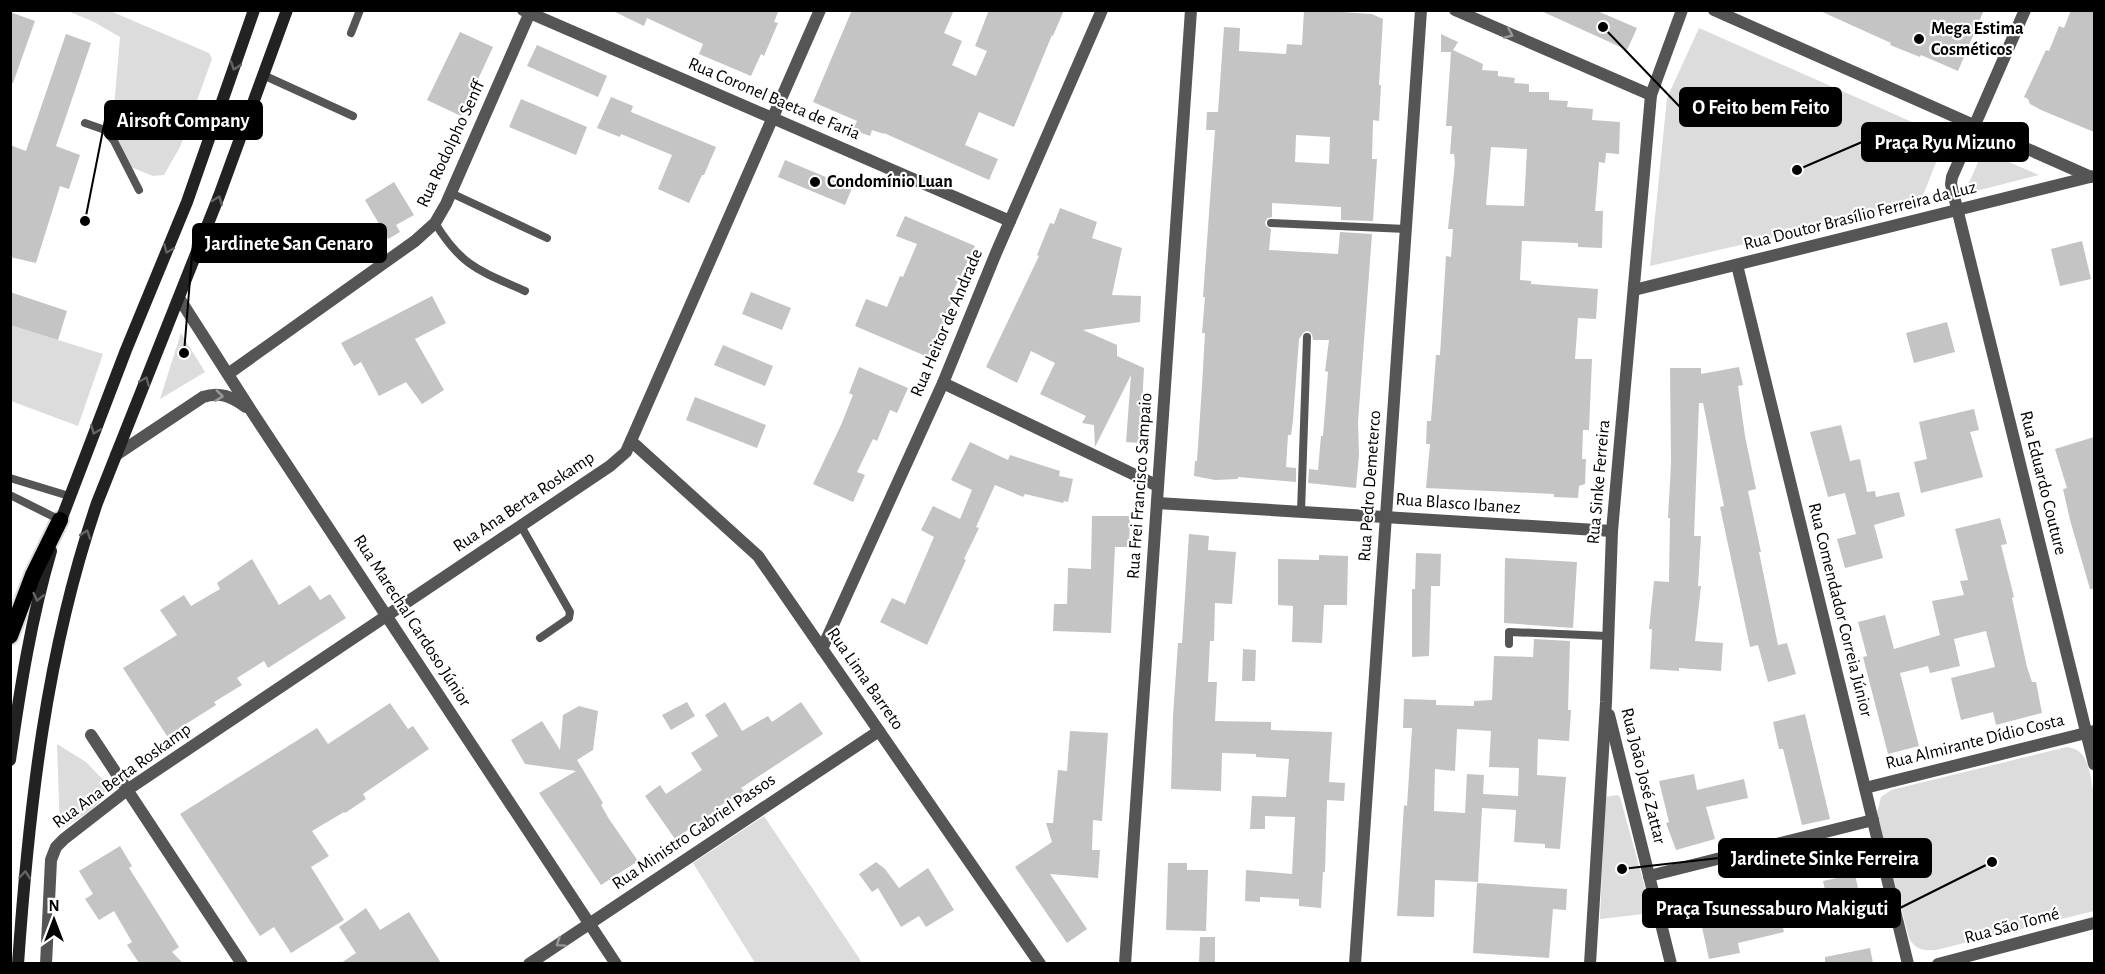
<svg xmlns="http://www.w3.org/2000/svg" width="2105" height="974" font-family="'Alegreya Sans',sans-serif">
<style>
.green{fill:#dcdcdc}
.building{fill:#c4c4c4;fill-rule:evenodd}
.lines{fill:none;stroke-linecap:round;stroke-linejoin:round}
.trunk-casing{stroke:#dbdbdb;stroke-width:20}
.service{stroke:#555;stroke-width:8}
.minor{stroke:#555;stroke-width:12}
.secondary{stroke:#222;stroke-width:12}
.trunk{stroke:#000;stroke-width:16}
.oneway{stroke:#999}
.oneway2{stroke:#646464}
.poi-dot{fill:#000;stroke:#fff;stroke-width:2}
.labels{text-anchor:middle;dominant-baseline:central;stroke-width:4.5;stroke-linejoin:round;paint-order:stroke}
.poi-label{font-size:18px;font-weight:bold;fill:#000;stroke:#fff;text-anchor:start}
.street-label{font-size:18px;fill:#000;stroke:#fff}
.leader{fill:none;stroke:#000;stroke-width:2}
.callout-dot{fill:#000;stroke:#fff;stroke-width:2}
.callout{fill:#000;stroke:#000;stroke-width:2}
.callout-label{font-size:20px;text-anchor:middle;font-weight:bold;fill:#fff}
</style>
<rect width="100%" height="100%" fill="#fff"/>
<g class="green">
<polygon points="68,11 110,11 209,53 212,59 180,147 164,175 153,176 129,166 112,131 120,37 94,22"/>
<polygon points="1699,28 1946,137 1920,203 1650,266 1667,98"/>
<polygon points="1983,151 2039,175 1964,194"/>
<polygon points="10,325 103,354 78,426 11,401"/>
<polygon points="181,333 205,372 160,399"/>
<path d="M57 744 86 762 108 785C104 807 78 818 60 830Z"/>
<path d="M2067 747C2075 748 2081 751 2085 759 2101 792 2094 873 2094 911L1936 950C1924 951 1915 950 1909 938L1877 813 1881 797 1891 790Z"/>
<polygon points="1617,795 1620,797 1652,913 1600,919 1605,797"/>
<polygon points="764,816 861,961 857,963 755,963 693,863"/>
</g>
<g class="building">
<polygon points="611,10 779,10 774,22 778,23 764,56 761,54 751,76 699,54 703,44 647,18 644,26"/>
<polygon points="852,10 954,10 944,33 962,41 952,65 976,76 987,51 975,46 989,10 1064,10 1053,36 1052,35 1014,127 979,112 965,145 998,159 989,180 884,133 884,134 872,130 870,136 853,130 857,121 813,102"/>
<path d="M1304 10H1342V12L1372 14 1383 19 1379 85H1381L1379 121 1373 120 1372 159H1377L1373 221 1341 220V207L1272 203V217L1268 218 1265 222 1266 226 1271 229 1269 250 1338 254 1340 232 1372 234 1358 422 1359 455 1356 488 1308 483 1309 469 1318 470 1321 436H1323L1328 372 1325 371 1329 340H1313L1312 334 1308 331 1304 332 1299 339 1293 420 1291 435H1288L1286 467 1296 468V482L1238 477V479L1215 480 1194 476 1195 461H1197L1202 386 1205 333H1202L1205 297H1203L1215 130H1206L1207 112H1218L1224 27 1240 28 1239 51 1286 54 1287 44 1302 45ZM1296 135 1330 137 1329 164 1295 162Z"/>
<polygon points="1539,10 1595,10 1637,28 1627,50"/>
<polygon points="1818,10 1984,10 1958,71 1921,55 1920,57 1890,45 1891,43"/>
<polygon points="2071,10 2094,10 2094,132 2041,110 2030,104 2028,99 2024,97 2046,50 2049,51 2059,26 2064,28"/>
<polygon points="10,12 35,21 13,83 10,83"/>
<polygon points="460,32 493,47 461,116 427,100"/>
<polygon points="66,34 91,43 56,146 80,155 69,189 60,186 36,263 10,257 10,145 26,151"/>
<path d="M1441 34 1458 42 1453 50 1483 64 1482 70 1498 71V76L1515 78 1514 83 1529 84V92H1549V100L1568 101 1567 107 1593 109 1592 120 1620 122 1619 154 1606 153 1605 163 1599 162 1595 211H1603L1602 248 1578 247V243L1522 241 1520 280 1531 281V284L1598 289 1596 319 1578 318 1575 359H1592L1589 430H1583L1582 459H1586L1585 484 1579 486 1578 498 1554 497V494L1426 488 1430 444H1426L1427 421H1431L1436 355H1440L1446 256 1451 257 1453 229H1448L1455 163 1454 154H1450L1452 126H1446L1451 52H1441ZM1491 147 1527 149 1524 206 1486 205Z"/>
<polygon points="537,45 607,76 598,97 527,66"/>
<polygon points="611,97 633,106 631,112 716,147 704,175 702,175 689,203 658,189 672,155 621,134 620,137 597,128"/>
<polygon points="521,99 587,127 576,155 509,127"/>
<polygon points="785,160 852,188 845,205 778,177"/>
<polygon points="394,182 414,215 396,225 400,232 388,239 365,200"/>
<polygon points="1060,208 1097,222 1092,238 1122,248 1112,295 1141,296 1140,322 1083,330 1117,345 1117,356 1144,368 1140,443 1126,442 1131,375 1095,447 1094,425 1082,423 1086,416 1040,394 1055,363 1031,351 1017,383 986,367 1039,256 1037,255 1050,223 1054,224"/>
<polygon points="905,216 975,246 950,298 953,299 928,357 855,326 866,299 887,307 900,276 903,277 917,244 896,236"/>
<polygon points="2082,241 2091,279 2060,286 2051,249"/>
<polygon points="10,292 67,311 58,340 10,325"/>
<polygon points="751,292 791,308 782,330 742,314"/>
<polygon points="432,296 446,323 415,339 444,390 422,404 406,382 379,396 361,362 354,366 341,343"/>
<polygon points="1947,322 1955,352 1914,363 1906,333"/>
<polygon points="723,345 773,366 765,386 714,365"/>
<polygon points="859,367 908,388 897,413 890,410 877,441 873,439 857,472 865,475 853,502 813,484 841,425 853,395 849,393"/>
<polygon points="1739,367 1743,385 1738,386 1745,436 1756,489 1748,491 1761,552 1759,552 1778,645 1787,643 1796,674 1768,682 1758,645 1750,647 1720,507 1724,506 1703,403 1699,403 1694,536 1701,536 1698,586 1701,586 1695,641 1723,643 1721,671 1679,668 1679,671 1650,669 1652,629 1649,629 1654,581 1669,582 1670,518 1668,518 1671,464 1670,368 1701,368 1701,374"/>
<polygon points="695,397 766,425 757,448 686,420"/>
<polygon points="1974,409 1979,430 1970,432 1983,477 1921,493 1914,462 1927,459 1919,422"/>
<polygon points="1841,425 1850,461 1860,459 1867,492 1875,491 1876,497 1899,492 1905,516 1874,525 1883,558 1845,568 1837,539 1856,534 1845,493 1828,497 1810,432"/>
<polygon points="2094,437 2094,589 2090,589 2070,520 2063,489 2067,488 2055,449"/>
<polygon points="970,442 1008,460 1010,455 1060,471 1059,476 1073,479 1068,502 1064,501 1063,503 1025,494 1023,497 995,485 976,527 979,528 964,559 966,560 927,645 880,622 892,598 905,604 934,537 921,530 933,506 960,519 972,490 951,480"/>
<polygon points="1092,516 1130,516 1129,547 1115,547 1111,633 1053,631 1054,604 1067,604 1068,568 1091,569"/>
<polygon points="2000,518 2007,544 2001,545 2014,597 2012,598 2027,667 2032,682 2036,682 2042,713 1996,725 1993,712 1961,720 1951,678 1995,667 1986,631 1954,639 1960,666 1930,673 1928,666 1900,673 1919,746 1888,754 1863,657 1867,656 1858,622 1885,615 1894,649 1940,635 1932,601 1964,595 1960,581 1968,580 1955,529"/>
<polygon points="1189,534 1209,536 1208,550 1236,552 1232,604 1215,603 1214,641 1210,641 1208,682 1217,682 1215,721 1271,722 1271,730 1332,732 1329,782 1345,783 1344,801 1327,800 1325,872 1323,872 1321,908 1299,906 1299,899 1260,897 1260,902 1245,901 1246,870 1292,874 1295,817 1265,816 1265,829 1250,829 1252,796 1286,797 1289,759 1256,757 1256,754 1222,753 1221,791 1171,789 1173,716 1178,643 1182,643"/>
<polygon points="1416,553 1441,554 1440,586 1431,586 1429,656 1412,657 1412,589 1415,589"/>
<polygon points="1319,555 1348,556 1347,605 1324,605 1322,643 1292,642 1293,606 1278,605 1278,559 1319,560"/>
<polygon points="1505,558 1577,562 1573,628 1504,623"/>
<polygon points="252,559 279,605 310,585 320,600 330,594 346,618 268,668 264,661 237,678 242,685 214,702 216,705 167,736 123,668 177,635 160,610 184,595 191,606 220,589 217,583"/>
<path d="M1534 639 1570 641 1568 710H1571L1569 741 1538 739 1537 775 1566 777 1560 849 1545 848V844L1514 842 1516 810 1482 808 1478 882 1435 880 1434 917 1397 916 1404 805 1407 806 1412 728H1403L1404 699 1436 700V705L1474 706V701L1492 700 1494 656 1533 657ZM1457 729 1491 731 1489 767 1519 768 1518 796 1483 794 1484 775 1467 774 1465 813 1434 811 1435 769 1455 771Z"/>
<polygon points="1243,649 1256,650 1255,681 1242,681"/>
<polygon points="687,702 695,716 671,730 662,715"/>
<polygon points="725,702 742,731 768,716 772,722 801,702 823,734 741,788 744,791 718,807 719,808 675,839 645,796 660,785 666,794 702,770 691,753 718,736 705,715"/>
<polygon points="390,703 408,729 413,726 429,749 363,794 366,799 345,813 344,812 312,831 329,856 311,867 344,920 291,953 274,927 260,936 180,814 317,728 328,744"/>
<polygon points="579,706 598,711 593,750 577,760 603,803 601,805 609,819 638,861 601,885 539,793 576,771 525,764 511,740 542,721 560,750 563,715"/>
<polygon points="1805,714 1830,819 1802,825 1783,749 1779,749 1773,722"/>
<polygon points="1070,731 1108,733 1102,821 1093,820 1092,850 1100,850 1098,878 1050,874 1087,929 1067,943 1015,867 1052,842 1046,823 1053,823 1058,770 1067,771"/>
<polygon points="1694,774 1697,790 1744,779 1748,798 1706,807 1715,839 1676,850 1666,823 1669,822 1659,781"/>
<polygon points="120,846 132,866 129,868 179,947 172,952 183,963 139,963 127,945 132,942 114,911 99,920 85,899 93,894 79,871"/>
<polygon points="876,862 885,869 899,888 928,868 954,910 926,927 919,916 901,927 878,888 872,892 859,874"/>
<polygon points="1168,863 1187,863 1187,870 1208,870 1206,931 1166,930"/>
<polygon points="1855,874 1865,921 1833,928 1823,881"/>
<polygon points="1477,883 1567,889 1566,910 1553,909 1549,958 1473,953"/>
<polygon points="1776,901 1784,932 1738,943 1740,953 1709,959 1700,918"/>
<polygon points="366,908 380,930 409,912 441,963 341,963 356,953 339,927"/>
<polygon points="1200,937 1215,937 1215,963 1199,963"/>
<polygon points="1870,948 1873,963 1825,963 1825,957"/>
</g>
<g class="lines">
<g class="trunk-casing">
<polyline id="trunk" points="10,636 33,575 60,520"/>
</g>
<g class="service">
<polyline points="351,33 360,10"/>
<polyline points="263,75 353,116"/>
<polyline points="85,123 105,130 114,141 139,190"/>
<polyline points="451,193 547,238"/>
<path d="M435 223C462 267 480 271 525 291"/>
<polyline points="1271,223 1406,229"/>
<polyline points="10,478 69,496"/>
<polyline points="10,495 60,520"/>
<polyline points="1301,512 1307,337"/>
<polyline points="521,526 570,612 569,618 540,638"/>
<polyline points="1509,644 1509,632 1608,636"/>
</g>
<g class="minor">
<polyline points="523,10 1010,221"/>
<polyline points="1455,10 1651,95"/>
<polyline points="1714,10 2091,177"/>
<polyline points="2025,10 1952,177 1951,184 2094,764"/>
<polyline points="1737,265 1908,964"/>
<polyline points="1634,290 2094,176"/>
<polyline points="179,298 252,412 616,964"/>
<polyline points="228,374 415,241 435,223 446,204 531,10"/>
<polyline points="943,383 1158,486"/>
<polyline points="631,441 758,556 1040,964"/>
<path d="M116 455 203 397C220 391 232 397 246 407"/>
<polyline points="1157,503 1612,531"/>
<polyline points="822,649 943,383 996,253 1102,10"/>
<polyline points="1609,715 1671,964"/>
<polyline points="91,735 242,964"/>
<polyline points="1865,788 2094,731"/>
<polyline points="1649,876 1873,820"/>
<polyline points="46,964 51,860 56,847 64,839 127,790 610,466 626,452 820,10"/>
<polyline points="529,964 879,731"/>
<polyline points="1125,964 1191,10"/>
<polyline points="1355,964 1421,10"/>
<polyline points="1590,964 1606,702 1612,531 1651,95 1682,10"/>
<polyline points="1938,964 2094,923"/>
</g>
<g class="secondary">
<polyline points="58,528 126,350 187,202 254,10"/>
<path d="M10 760C20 689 31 619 51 551"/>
<path d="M18 964C29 807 46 652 97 503L219 196 287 10"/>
</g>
<use href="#trunk" class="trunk"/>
</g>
<defs><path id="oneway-chevron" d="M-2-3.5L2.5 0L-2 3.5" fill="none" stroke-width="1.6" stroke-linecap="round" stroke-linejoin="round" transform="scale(1.5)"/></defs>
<g class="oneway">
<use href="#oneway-chevron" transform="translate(1509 34) rotate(23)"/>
<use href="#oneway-chevron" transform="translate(219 396) rotate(7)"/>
<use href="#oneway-chevron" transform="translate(560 943) rotate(146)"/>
</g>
<g class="oneway2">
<use href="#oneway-chevron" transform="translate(235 66) rotate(109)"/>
<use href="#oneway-chevron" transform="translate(218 200) rotate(-69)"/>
<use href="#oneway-chevron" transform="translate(168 249) rotate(113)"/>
<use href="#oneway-chevron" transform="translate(145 381) rotate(-68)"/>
<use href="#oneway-chevron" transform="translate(95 430) rotate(112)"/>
<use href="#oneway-chevron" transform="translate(86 534) rotate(-71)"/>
<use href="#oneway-chevron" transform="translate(38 597) rotate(103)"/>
<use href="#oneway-chevron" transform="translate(25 875) rotate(-85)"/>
</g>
<g class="poi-dot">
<circle cx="1919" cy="39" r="6"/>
<circle cx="815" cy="182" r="6"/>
</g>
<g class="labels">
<g class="poi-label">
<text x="1931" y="29">Mega Estima<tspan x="1931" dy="21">Cosméticos</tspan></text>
<text x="827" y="182">Condomínio Luan</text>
</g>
<g class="street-label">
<text transform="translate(774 99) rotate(23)">Rua Coronel Baeta de Faria</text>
<text transform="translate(451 144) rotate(-65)">Rua Rodolpho Senff</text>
<text transform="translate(1860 216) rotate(-14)">Rua Doutor Brasílio Ferreira da Luz</text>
<text transform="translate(947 323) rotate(-67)">Rua Heitor de Andrade</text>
<text transform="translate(1599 482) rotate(-85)">Rua Sinke Ferreira</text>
<text transform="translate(2043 483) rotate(76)">Rua Eduardo Couture</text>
<text transform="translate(1140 486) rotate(-86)">Rua Frei Francisco Sampaio</text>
<text transform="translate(1370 486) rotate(-86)">Rua Pedro Demeterco</text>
<text transform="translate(524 502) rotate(-34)">Rua Ana Berta Roskamp</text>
<text transform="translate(1458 504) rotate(4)">Rua Blasco Ibanez</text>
<text transform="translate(1840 610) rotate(76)">Rua Comendador Correia Júnior</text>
<text transform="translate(412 621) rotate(57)">Rua Marechal Cardoso Júnior</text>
<text transform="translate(865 679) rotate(55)">Rua Lima Barreto</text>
<text transform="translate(1975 742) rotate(-14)">Rua Almirante Dídio Costa</text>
<text transform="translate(122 776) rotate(-36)">Rua Ana Berta Roskamp</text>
<text transform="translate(1643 776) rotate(76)">Rua João José Zattar</text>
<text transform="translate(694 832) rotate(-34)">Rua Ministro Gabriel Passos</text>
<text transform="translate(2012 926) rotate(-15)">Rua São Tomé</text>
</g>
</g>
<path class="leader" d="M1603 27L1680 107M85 221L105 120M1797 170L1862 142M184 353L193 243M1622 869L1719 858M1992 862L1900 908"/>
<g class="callout-dot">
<circle cx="1603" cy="27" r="6"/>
<circle cx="85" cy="221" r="6"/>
<circle cx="1797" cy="170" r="6"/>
<circle cx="184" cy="353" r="6"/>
<circle cx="1622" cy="869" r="6"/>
<circle cx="1992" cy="862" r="6"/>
</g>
<g class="callout">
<rect x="1680" y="88" width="161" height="38" rx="6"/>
<rect x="105" y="101" width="157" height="38" rx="6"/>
<rect x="1862" y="123" width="166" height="38" rx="6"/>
<rect x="193" y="224" width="193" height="38" rx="6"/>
<rect x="1719" y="839" width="212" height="38" rx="6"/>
<rect x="1643" y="889" width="257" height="38" rx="6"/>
</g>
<g class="callout-label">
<text x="1761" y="114">O Feito bem Feito</text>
<text x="183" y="127">Airsoft Company</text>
<text x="1945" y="149">Praça Ryu Mizuno</text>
<text x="289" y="250">Jardinete San Genaro</text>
<text x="1825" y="865">Jardinete Sinke Ferreira</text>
<text x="1772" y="915">Praça Tsunessaburo Makiguti</text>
</g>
<rect width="2105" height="974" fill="none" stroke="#000000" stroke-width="24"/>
<g transform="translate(54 920)" stroke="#ffffff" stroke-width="4.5" paint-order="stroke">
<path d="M0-4.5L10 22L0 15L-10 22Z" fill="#000000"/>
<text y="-9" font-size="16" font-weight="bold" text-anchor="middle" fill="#000000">N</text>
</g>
</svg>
